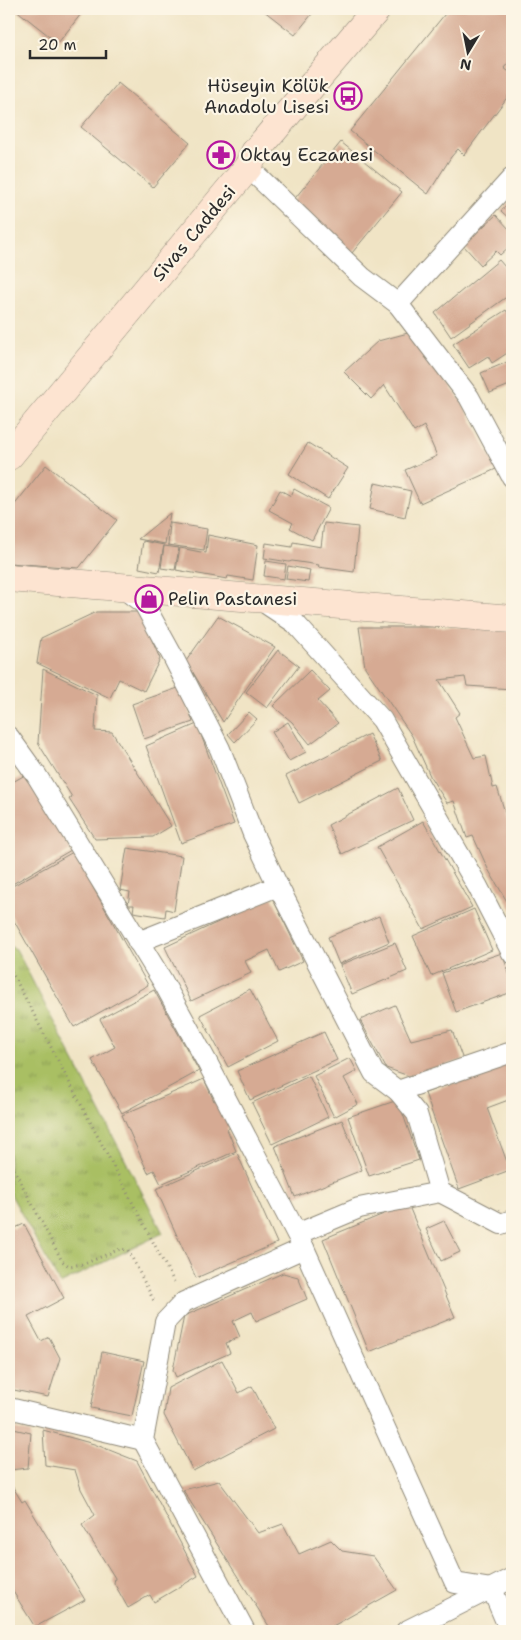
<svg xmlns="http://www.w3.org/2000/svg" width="521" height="1640" font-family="'Shantell Sans',sans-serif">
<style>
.park{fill:url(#park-tufts);stroke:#6a7548}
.building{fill:#d6aa93}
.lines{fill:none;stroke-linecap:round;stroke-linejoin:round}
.street-casing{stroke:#8e8878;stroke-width:22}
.secondary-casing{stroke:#8e8878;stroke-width:29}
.path{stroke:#8e8878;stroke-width:3;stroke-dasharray:1 4;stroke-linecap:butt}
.street{stroke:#fff;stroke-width:20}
.secondary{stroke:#fde4d1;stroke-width:28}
.labels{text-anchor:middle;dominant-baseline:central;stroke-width:4.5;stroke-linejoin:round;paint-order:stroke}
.poi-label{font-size:18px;fill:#2b2b2b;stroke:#fcf5e5;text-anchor:start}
.street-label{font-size:18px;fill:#2b2b2b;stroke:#fcf5e5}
</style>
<defs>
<pattern id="park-tufts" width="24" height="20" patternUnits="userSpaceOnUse" patternTransform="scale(1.25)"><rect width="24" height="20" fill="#a9bf64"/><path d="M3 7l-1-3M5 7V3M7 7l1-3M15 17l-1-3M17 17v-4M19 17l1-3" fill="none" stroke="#8a9b53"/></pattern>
</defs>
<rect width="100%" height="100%" fill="#fcf5e5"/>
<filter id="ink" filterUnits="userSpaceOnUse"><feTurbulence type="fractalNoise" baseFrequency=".02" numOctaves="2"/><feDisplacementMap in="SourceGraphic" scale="10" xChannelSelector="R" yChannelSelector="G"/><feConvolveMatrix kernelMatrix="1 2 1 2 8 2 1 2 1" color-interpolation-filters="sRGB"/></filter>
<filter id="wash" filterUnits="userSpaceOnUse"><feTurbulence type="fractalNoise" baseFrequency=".0096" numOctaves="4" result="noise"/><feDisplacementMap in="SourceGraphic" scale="20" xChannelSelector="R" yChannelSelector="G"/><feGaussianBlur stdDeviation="1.12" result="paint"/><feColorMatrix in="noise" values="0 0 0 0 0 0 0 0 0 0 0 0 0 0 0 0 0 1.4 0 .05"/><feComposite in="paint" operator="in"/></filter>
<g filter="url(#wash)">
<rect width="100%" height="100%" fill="#f0e4c5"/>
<polygon class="park" points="9,946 16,949 163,1233 60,1284 9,1191"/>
<g id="blocks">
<g class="building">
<polygon points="15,9 85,9 58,43"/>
<polygon points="265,9 316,9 295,35 263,10"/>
<polygon points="449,9 512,9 512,58 504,68 512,74 512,91 464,155 458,149 451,157 428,194 350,131"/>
<polygon points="118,83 190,143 153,187 81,127"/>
<polygon points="341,142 402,192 352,253 291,203"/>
<polygon points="512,198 512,221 501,211"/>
<polygon points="496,215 512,232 512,244 500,255 496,251 481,265 463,245"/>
<polygon points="499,260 512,275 512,293 451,337 435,313"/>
<polygon points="506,310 512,320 512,350 492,363 488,356 469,368 453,344"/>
<polygon points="408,333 463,403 496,469 420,503 405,470 437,456 424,426 414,432 384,385 371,399 344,372 378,341"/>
<polygon points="512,360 512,384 490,393 481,373"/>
<polygon points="308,443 348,468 328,499 289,474"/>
<polygon points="46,465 117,520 79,568 9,563 9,512"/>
<polygon points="375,483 411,491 405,517 370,509"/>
<polygon points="294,489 329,508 312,540 290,528 293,523 269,510 280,490 291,496"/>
<polygon points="170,513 165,544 138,539"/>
<polygon points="170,523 207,529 204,550 168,545"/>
<polygon points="324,523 358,527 354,572 318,567 319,565 292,561 289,562 264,558 266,543 292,547 293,542 321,547"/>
<polygon points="208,535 258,545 253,580 228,576 227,579 176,570 180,548 206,553"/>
<polygon points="143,541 164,545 159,572 139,568"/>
<polygon points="164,546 179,548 175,570 161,568"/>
<polygon points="266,561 286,564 284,579 264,576"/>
<polygon points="288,566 310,570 308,582 286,579"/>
<polygon points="96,612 140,612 160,659 144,691 119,679 110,698 37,663 41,638"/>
<polygon points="218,616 275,647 223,722 186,661"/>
<polygon points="359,627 455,627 512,631 512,689 467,686 465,677 439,680 460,713 455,717 474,758 486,756 493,788 497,787 509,825 512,824 512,910 488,869 473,836 467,838 454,801 447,803 431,778 412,736 365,667"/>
<polygon points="278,650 299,666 267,708 246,692"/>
<polygon points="43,669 97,695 95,731 112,732 171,826 153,837 95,839 69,799 72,797 38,743"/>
<polygon points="310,670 330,691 318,701 338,723 310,744 292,722 273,706"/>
<polygon points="181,687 193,722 144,739 132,704"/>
<polygon points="249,712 257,719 235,742 228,734"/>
<polygon points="288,722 306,752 289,761 272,732"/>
<polygon points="197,724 234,824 181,843 146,746"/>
<polygon points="369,734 382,761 299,803 286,776"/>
<polygon points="27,774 71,850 9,886 9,784"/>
<polygon points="398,788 413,820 342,854 328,825"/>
<polygon points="423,821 472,907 423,929 377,847"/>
<polygon points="127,848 182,856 174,911 166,909 165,917 133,912 134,905 128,905 130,892 120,890"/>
<polygon points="73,852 148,985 74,1027 9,912 9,888"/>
<polygon points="272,897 303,961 279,972 269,950 245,961 251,973 191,1001 165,947"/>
<polygon points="474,909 492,950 431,976 413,936"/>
<polygon points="379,916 389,942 339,964 328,937"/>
<polygon points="395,943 407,971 352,994 340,965"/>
<polygon points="502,953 512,982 512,992 456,1012 442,973"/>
<polygon points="250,989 278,1041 228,1067 200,1015"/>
<polygon points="154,990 199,1071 122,1113 92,1060 115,1047 100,1019"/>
<polygon points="395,1005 411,1040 452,1030 463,1060 409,1076 386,1068 360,1020"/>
<polygon points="324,1032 337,1060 250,1100 237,1071"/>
<polygon points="350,1058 357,1071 344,1078 358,1104 334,1117 314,1076"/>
<polygon points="512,1062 512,1103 511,1099 487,1108 510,1170 459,1189 425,1093"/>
<polygon points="309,1076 328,1117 272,1144 252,1103"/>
<polygon points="204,1079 214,1101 218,1099 231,1127 227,1129 236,1151 161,1184 154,1170 148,1173 122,1115"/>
<polygon points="398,1100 419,1160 369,1176 348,1117"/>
<polygon points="342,1120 362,1170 295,1197 275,1146"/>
<polygon points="237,1153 277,1243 196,1278 156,1189"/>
<polygon points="408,1204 455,1317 369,1352 323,1239"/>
<polygon points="444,1221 460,1252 441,1261 426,1229"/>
<polygon points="9,1222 13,1229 24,1224 64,1298 28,1317 41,1341 49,1337 60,1358 48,1397 9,1389"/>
<polygon points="283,1273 298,1277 307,1299 256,1321 252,1312 233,1321 240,1337 226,1343 230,1353 176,1377 173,1370 184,1316"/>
<polygon points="102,1352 144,1361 132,1416 91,1408"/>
<polygon points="222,1360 239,1393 252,1386 274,1429 193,1471 164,1415 168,1388"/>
<polygon points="9,1428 31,1433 28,1468 9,1470"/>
<polygon points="43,1430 94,1444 137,1461 198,1576 154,1602 150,1595 128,1608 114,1583 115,1578 82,1525 95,1515 81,1489 75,1470 45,1465"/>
<polygon points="9,1481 22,1502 25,1500 85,1600 35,1627 9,1585"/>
<polygon points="219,1481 258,1533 283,1524 299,1554 331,1540 342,1551 373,1556 397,1590 324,1631 272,1631 183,1490"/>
</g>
</g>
</g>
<g filter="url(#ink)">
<use href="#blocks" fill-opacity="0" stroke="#8e8878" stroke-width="1"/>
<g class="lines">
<g class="street-casing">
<g id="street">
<polyline points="248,167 362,277 398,304 469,397 512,477"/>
<polyline points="398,304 512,178"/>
<polyline points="124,589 144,604 172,655 220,749 253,834 278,886 374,1073 398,1091 417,1114 440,1192 359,1208 297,1234"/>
<polyline points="259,599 295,623 382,720 478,887 512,953"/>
<polyline points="9,737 37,776 162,980 208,1064 304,1248 455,1583 492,1589"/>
<polyline points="138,942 278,886"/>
<polyline points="398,1091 512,1052"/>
<polyline points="440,1192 501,1224 512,1220"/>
<polyline points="9,1408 143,1440"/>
<polyline points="492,1589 510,1631"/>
<polyline points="245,1631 143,1440 165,1322 184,1302 304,1248"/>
<polyline points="406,1631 512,1578"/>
</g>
</g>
<g class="secondary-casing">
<g id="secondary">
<polyline points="9,456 248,167 255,152 377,9"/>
<polyline points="9,578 512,619"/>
</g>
</g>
<g class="path">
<polyline points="9,967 174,1282"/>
<polyline points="9,1160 62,1261 69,1266 84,1264 120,1249 128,1250 154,1301"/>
</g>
<use href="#street" class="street"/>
<use href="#secondary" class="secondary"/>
</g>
</g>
<defs>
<g id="bus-ring" transform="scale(1.4375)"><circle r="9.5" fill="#fcf5e5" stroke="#b5179e" stroke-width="1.5"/><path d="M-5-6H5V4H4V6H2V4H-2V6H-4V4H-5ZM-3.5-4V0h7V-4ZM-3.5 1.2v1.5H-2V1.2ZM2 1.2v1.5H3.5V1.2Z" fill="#b5179e"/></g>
<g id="pharmacy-ring" transform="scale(1.4375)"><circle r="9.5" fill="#fcf5e5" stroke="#b5179e" stroke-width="1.5"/><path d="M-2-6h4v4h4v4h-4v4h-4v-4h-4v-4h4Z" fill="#b5179e"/></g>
<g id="shop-ring" transform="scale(1.4375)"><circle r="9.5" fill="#fcf5e5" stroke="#b5179e" stroke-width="1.5"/><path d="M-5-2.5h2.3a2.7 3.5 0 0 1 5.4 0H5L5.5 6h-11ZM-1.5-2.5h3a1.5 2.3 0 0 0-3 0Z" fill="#b5179e"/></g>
</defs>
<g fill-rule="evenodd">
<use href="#bus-ring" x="348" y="96"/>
<use href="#pharmacy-ring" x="221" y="155"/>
<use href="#shop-ring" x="149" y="599"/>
</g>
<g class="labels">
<g class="poi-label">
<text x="329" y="86" text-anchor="end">Hüseyin Kölük<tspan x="329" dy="21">Anadolu Lisesi</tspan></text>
<text x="240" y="155">Oktay Eczanesi</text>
<text x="168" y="599">Pelin Pastanesi</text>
</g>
<g class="street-label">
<text transform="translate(194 233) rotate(-50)">Sivas Caddesi</text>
</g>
</g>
<rect width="521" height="1640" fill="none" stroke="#fcf5e5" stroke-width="30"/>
<g transform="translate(468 52) rotate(190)" stroke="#fcf5e5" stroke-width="4" paint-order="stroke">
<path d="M0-4L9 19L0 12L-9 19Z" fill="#2b2b2b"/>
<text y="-8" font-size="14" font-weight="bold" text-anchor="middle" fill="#2b2b2b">N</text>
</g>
<path d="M30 50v8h76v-8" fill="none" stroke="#2b2b2b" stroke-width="2.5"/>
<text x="38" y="50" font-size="15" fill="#2b2b2b" stroke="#fcf5e5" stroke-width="4" paint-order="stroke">20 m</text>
</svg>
